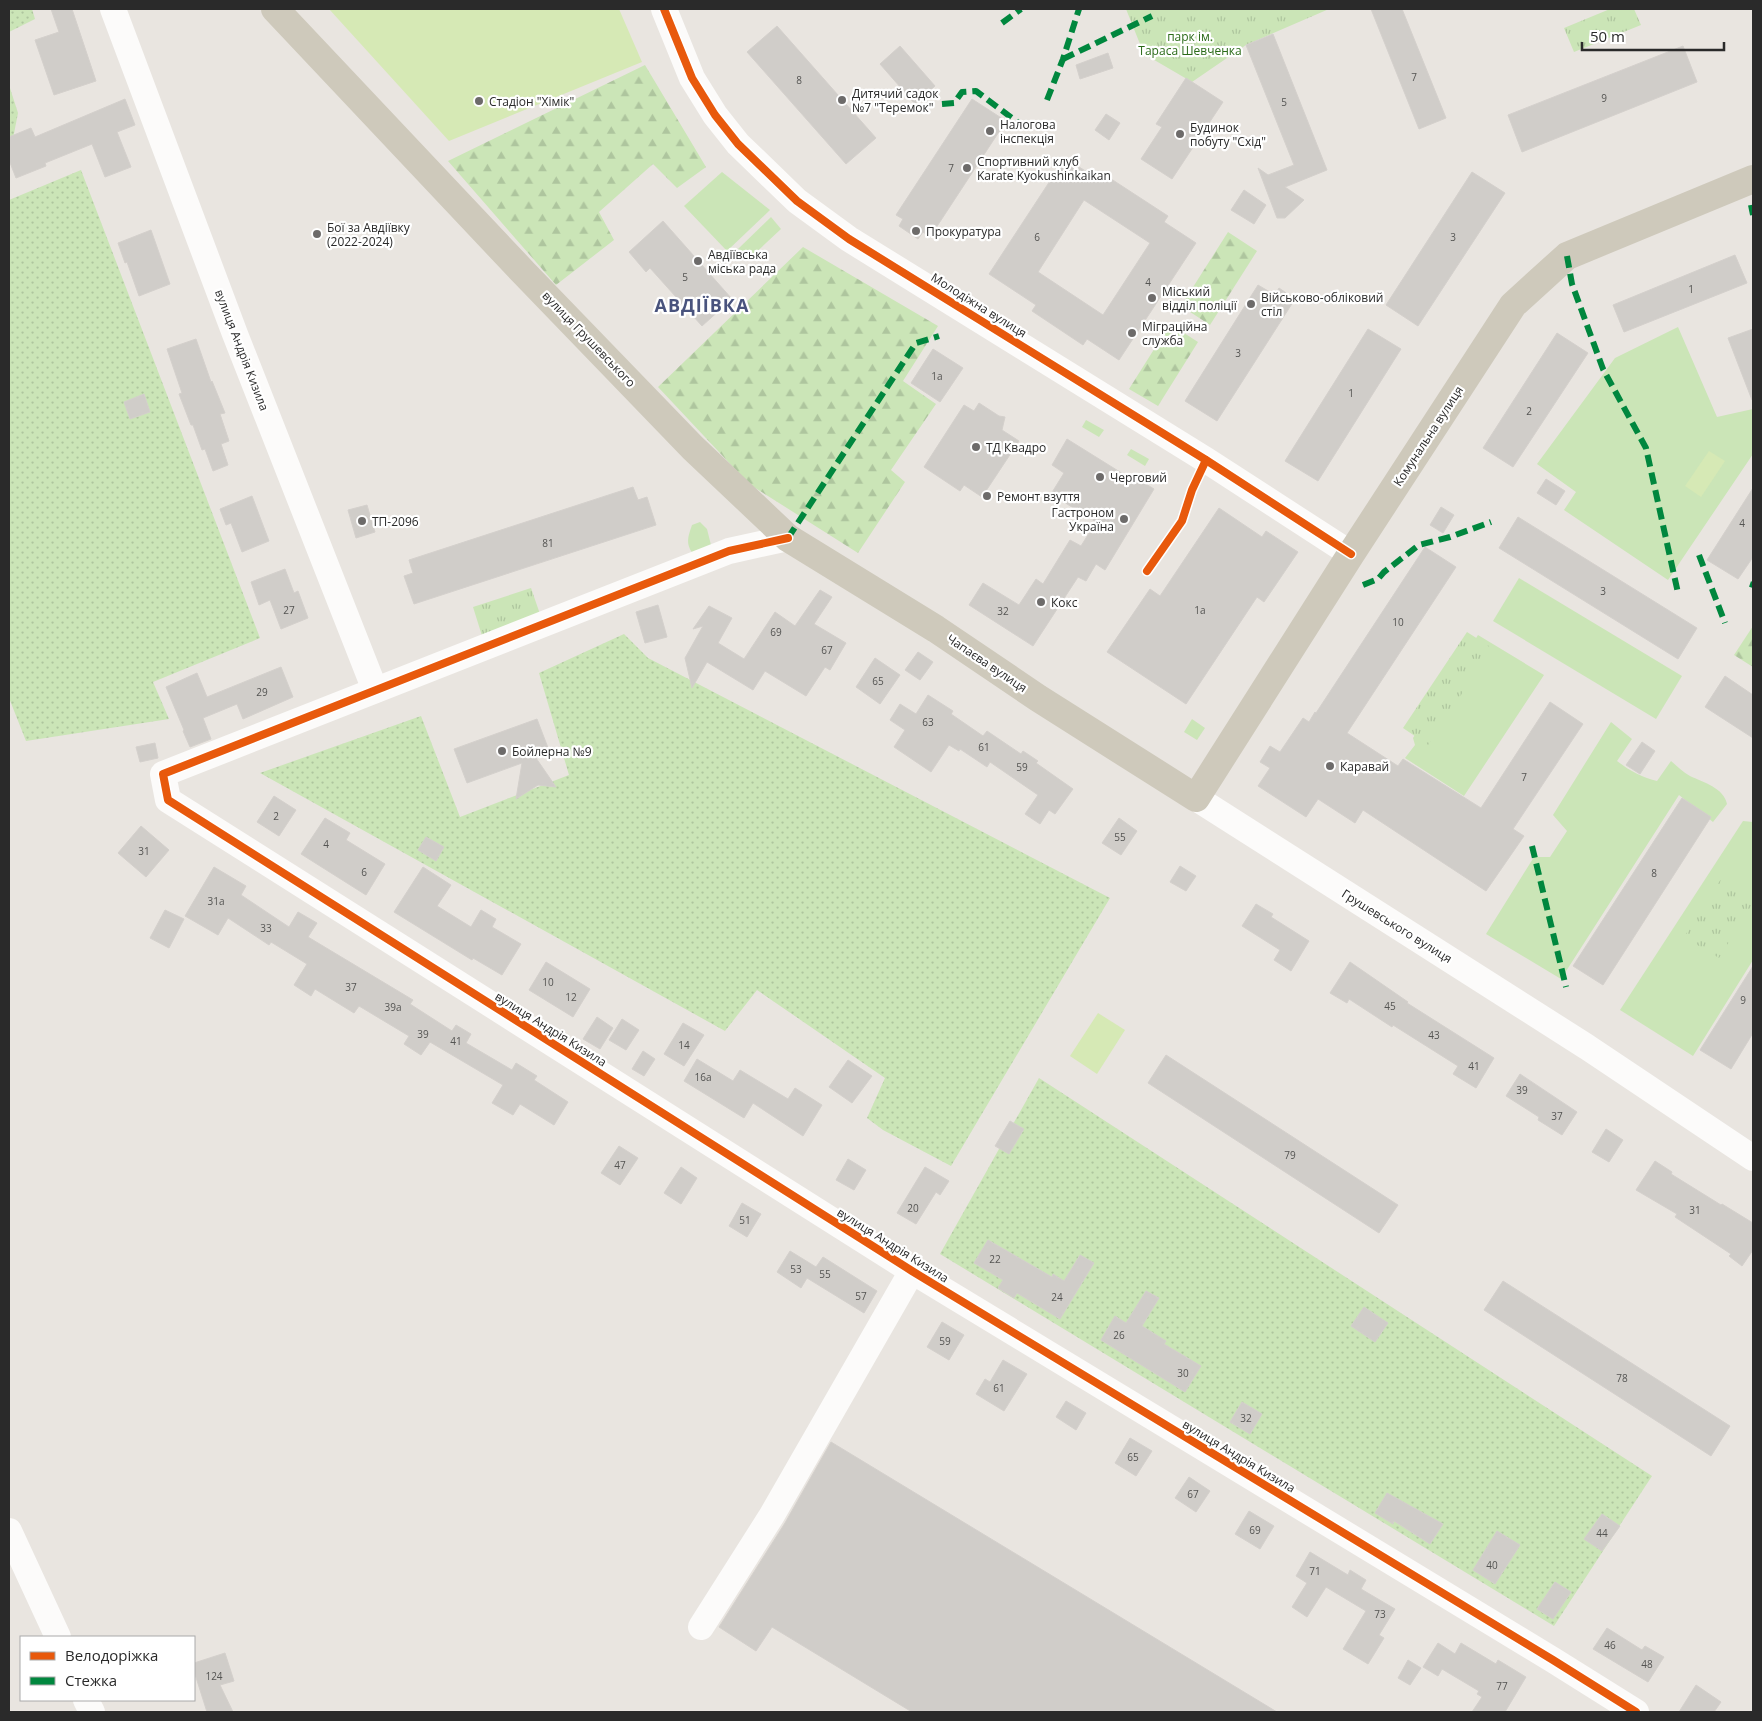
<svg xmlns="http://www.w3.org/2000/svg" width="1762" height="1721" font-family="'Open Sans',sans-serif">
<style>
.grass{fill:#cbe5b7}
.forest{fill:url(#forest-firs)}
.park{fill:url(#park-tufts)}
.garden{fill:url(#garden-dots)}
.pitch{fill:#d6e9b5}
.building{fill:#d0cdc9;stroke:#d4d0cc;fill-rule:evenodd}
.lines{fill:none;stroke-linecap:round;stroke-linejoin:round}
.minor{stroke:#fcfbfa;stroke-width:26}
.major{stroke:#cec9bb;stroke-width:28}
.quiet{stroke:#00873e;stroke-width:6;stroke-dasharray:12 6;stroke-linecap:butt}
.cycleway-casing{stroke:#fff;stroke-width:11}
.cycleway{stroke:#e8590c;stroke-width:8}
.poi-dot{fill:#6d6b6a;stroke:#fff;stroke-width:2}
.labels{text-anchor:middle;dominant-baseline:central;stroke-width:4.5;stroke-linejoin:round;paint-order:stroke}
.number-label{font-size:10px;fill:#545452}
.park-label{font-size:12px;fill:#2a6a18;stroke:#fff}
.poi-label{font-size:12px;fill:#2a2a2a;stroke:#fff;text-anchor:start}
.street-label{font-size:12px;fill:#2a2a2a;stroke:#fff}
.district-label{font-size:18px;font-weight:bold;letter-spacing:1px;fill:#49537d;stroke:#fff}
</style>
<defs>
<pattern id="forest-firs" width="22" height="20" patternUnits="userSpaceOnUse" patternTransform="scale(1.25)"><rect width="22" height="20" fill="#cbe5b7"/><path d="M5 1l3.5 6h-7zM16 11l3.5 6h-7z" fill="#aec59e"/></pattern>
<pattern id="park-tufts" width="24" height="20" patternUnits="userSpaceOnUse" patternTransform="scale(1.25)"><rect width="24" height="20" fill="#cbe5b7"/><path d="M3 7l-1-3M5 7V3M7 7l1-3M15 17l-1-3M17 17v-4M19 17l1-3" fill="none" stroke="#aec59e"/></pattern>
<pattern id="garden-dots" width="8" height="8" patternUnits="userSpaceOnUse" patternTransform="scale(1.25)"><rect width="8" height="8" fill="#cbe5b7"/><path d="M2 2h.1M6 6h.1" fill="none" stroke="#aec59e" stroke-width="1.8" stroke-linecap="round"/></pattern>
</defs>
<rect width="100%" height="100%" fill="#e9e5e0"/>
<g class="grass">
<polygon points="722,172 770,210 727,251 684,206"/>
<polygon points="771,217 781,229 748,260 738,249"/>
<polygon points="1678,327 1717,417 1753,409 1753,454 1668,580 1564,510 1576,492 1537,464 1615,358"/>
<polygon points="1086,420 1104,430 1099,437 1082,427"/>
<polygon points="1131,449 1149,459 1145,466 1127,455"/>
<path d="M700 522 707 529 711 545 694 555C685 544 688 537 692 525Z"/>
<polygon points="1519,578 1682,676 1656,719 1493,621"/>
<polygon points="1478,635 1544,675 1464,796 1405,758 1415,745 1413,738"/>
<polygon points="1192,719 1205,728 1197,740 1184,732"/>
<path d="M1611 722 1632 739 1617 761C1630 771 1641 777 1657 781L1671 761C1677 766 1683 772 1690 776 1703 782 1724 788 1727 804L1713 822 1679 795 1561 979 1486 934 1534 857H1550L1567 831 1553 815Z"/>
<polygon points="1743,821 1753,822 1753,960 1693,1056 1620,1010"/>
</g>
<g class="forest">
<polygon points="645,65 706,167 677,188 653,164 599,212 614,240 556,285 448,161"/>
<polygon points="1228,232 1257,251 1210,325 1181,306"/>
<polygon points="803,247 938,326 903,381 936,404 891,470 905,482 858,553 749,484 658,387"/>
<polygon points="1170,324 1198,342 1158,406 1129,389"/>
<polygon points="1753,626 1753,667 1734,655"/>
</g>
<g class="park">
<polygon points="1126,9 1329,9 1246,45 1192,82 1144,54"/>
<polygon points="1610,9 1634,9 1641,25 1574,52 1564,28"/>
<polygon points="531,588 542,620 483,639 473,607"/>
<polygon points="1467,632 1492,648 1428,745 1403,728"/>
<polygon points="1721,879 1753,899 1753,903 1719,958 1684,937"/>
</g>
<g class="garden">
<polygon points="9,9 32,9 35,19 9,32"/>
<polygon points="9,85 18,113 9,159"/>
<polygon points="81,170 260,638 153,682 169,719 26,741 9,698 9,200"/>
<polygon points="624,634 648,658 1110,898 951,1166 883,1130 867,1118 885,1078 757,990 725,1031 260,773 421,716 460,817 569,775 539,673"/>
<polygon points="1039,1078 1652,1476 1554,1626 940,1254"/>
</g>
<g class="pitch">
<polygon points="329,9 619,9 642,62 449,141"/>
<polygon points="1709,451 1725,461 1701,497 1685,486"/>
<polygon points="1098,1013 1125,1030 1097,1074 1070,1056"/>
</g>
<g class="building">
<polygon points="51,9 72,9 96,81 54,95 35,40 59,32"/>
<polygon points="1371,9 1402,9 1446,118 1419,129"/>
<polygon points="777,26 876,138 846,164 747,52"/>
<polygon points="1273,34 1327,170 1285,187 1304,200 1285,218 1277,218 1258,168 1268,175 1294,165 1246,45"/>
<polygon points="900,46 935,86 915,104 880,64"/>
<polygon points="1683,46 1697,82 1522,152 1508,115"/>
<polygon points="1108,53 1113,68 1080,79 1076,65"/>
<polygon points="1186,78 1223,102 1172,179 1141,159 1162,127 1156,124"/>
<polygon points="125,99 135,125 117,132 131,167 105,177 92,144 45,163 46,166 16,178 9,160 9,137 31,128 35,137"/>
<polygon points="972,99 1006,121 930,237 923,232 918,239 899,226 903,219 896,215"/>
<polygon points="1106,114 1120,123 1109,140 1095,130"/>
<path d="M1065 158 1098 179 1102 173 1168 216 1164 222 1196 243 1119 360 1087 339 1083 345 1032 311 1036 305 989 274ZM1084 200 1150 243 1103 315 1038 272Z"/>
<polygon points="1472,172 1505,193 1418,326 1386,305"/>
<polygon points="1244,190 1266,205 1254,224 1231,210"/>
<polygon points="663,221 732,299 702,326 650,268 646,272 629,252"/>
<polygon points="151,230 170,284 139,296 127,262 125,263 118,243"/>
<polygon points="1735,255 1747,283 1624,332 1613,305"/>
<polygon points="1258,285 1275,295 1279,288 1295,299 1217,421 1185,401"/>
<polygon points="1368,329 1401,349 1318,481 1285,461"/>
<polygon points="1753,329 1753,399 1752,400 1728,338"/>
<polygon points="1557,333 1588,353 1513,467 1483,448"/>
<polygon points="196,339 211,382 212,381 225,413 220,414 229,441 221,444 228,465 213,471 205,449 202,450 193,425 191,425 179,394 182,393 167,349"/>
<polygon points="933,349 963,368 940,402 911,383"/>
<polygon points="144,394 150,412 130,419 124,402"/>
<polygon points="979,403 999,416 1005,417 1002,430 1019,441 982,497 964,485 960,491 924,467 964,405 974,411"/>
<polygon points="1067,439 1136,482 1138,479 1154,489 1105,570 1096,564 1086,581 1078,577 1033,646 969,605 983,583 1019,605 1036,579 1043,584 1070,540 1081,546 1096,522 1051,494 1064,473 1052,465"/>
<polygon points="1546,479 1565,491 1556,505 1537,493"/>
<polygon points="633,487 638,500 647,497 656,525 414,604 404,576 413,573 409,560"/>
<polygon points="1753,488 1753,557 1738,579 1707,560"/>
<polygon points="252,496 269,541 242,552 231,523 226,525 220,509"/>
<polygon points="367,505 375,532 356,538 348,510"/>
<polygon points="1441,507 1454,515 1443,533 1430,525"/>
<polygon points="1219,508 1262,537 1266,531 1298,552 1264,602 1257,597 1186,704 1107,652 1150,589 1160,596"/>
<polygon points="1518,517 1697,628 1678,659 1499,548"/>
<polygon points="1425,547 1456,567 1347,733 1398,766 1403,759 1481,808 1550,702 1583,724 1513,829 1524,836 1486,891 1363,810 1355,823 1318,799 1306,817 1258,786 1270,768 1260,762 1270,746 1280,752 1303,718 1309,722 1315,712 1316,713"/>
<polygon points="285,569 294,593 298,591 308,618 281,629 270,600 259,605 251,582"/>
<polygon points="820,590 832,597 814,624 846,643 830,670 825,667 806,696 765,671 753,690 707,662 692,688 685,658 703,626 693,629 709,606 732,618 718,643 744,659 775,612 795,626"/>
<polygon points="658,605 667,637 645,643 636,612"/>
<polygon points="918,652 933,662 920,680 905,670"/>
<polygon points="875,658 900,675 880,704 856,687"/>
<polygon points="281,667 293,697 243,719 237,704 203,718 211,739 190,747 183,731 184,730 166,687 197,673 207,697"/>
<polygon points="1725,676 1753,695 1753,738 1705,707"/>
<polygon points="928,695 953,711 951,714 983,736 987,731 1021,754 1023,751 1038,761 1036,763 1073,789 1055,814 1049,810 1040,824 1025,814 1038,795 990,762 987,767 960,749 959,751 949,745 931,772 894,747 905,730 890,720 900,704 916,714"/>
<polygon points="537,719 550,753 536,758 556,787 538,785 516,799 522,763 467,783 454,749"/>
<polygon points="1642,742 1655,751 1640,774 1626,765"/>
<polygon points="155,743 158,758 140,762 136,747"/>
<polygon points="274,796 296,810 279,836 257,822"/>
<polygon points="1682,798 1711,817 1603,985 1573,966"/>
<polygon points="325,818 350,833 346,840 385,864 366,895 301,854"/>
<polygon points="1119,818 1137,831 1121,855 1102,843"/>
<polygon points="141,826 169,850 146,877 118,853"/>
<polygon points="426,837 444,847 436,861 418,850"/>
<polygon points="1180,866 1196,876 1186,891 1170,882"/>
<polygon points="214,867 246,886 241,895 289,927 298,912 317,923 308,937 413,1000 410,1004 452,1031 456,1025 471,1034 466,1043 512,1070 516,1063 537,1076 534,1080 568,1102 554,1125 520,1104 513,1115 492,1103 503,1085 430,1042 421,1055 404,1044 409,1036 359,1006 354,1013 315,989 311,996 294,985 307,964 271,942 269,945 228,918 218,935 185,916"/>
<polygon points="423,867 451,885 437,906 471,927 481,910 496,919 492,927 521,944 502,975 473,958 472,960 394,912"/>
<polygon points="1256,904 1273,914 1271,917 1309,941 1291,971 1274,960 1280,950 1242,926"/>
<polygon points="165,910 184,919 169,948 150,938"/>
<polygon points="546,962 590,989 573,1017 529,990"/>
<polygon points="1350,962 1408,1002 1407,1003 1494,1058 1476,1088 1453,1074 1458,1066 1393,1025 1392,1027 1349,999 1347,1003 1330,993"/>
<polygon points="1753,966 1753,1033 1731,1069 1700,1050"/>
<polygon points="597,1017 613,1028 600,1049 583,1039"/>
<polygon points="622,1019 639,1030 626,1050 609,1040"/>
<polygon points="683,1023 704,1035 684,1066 664,1054"/>
<polygon points="643,1051 655,1059 644,1076 632,1069"/>
<polygon points="1166,1055 1398,1205 1379,1233 1148,1083"/>
<polygon points="697,1059 733,1081 740,1070 788,1099 795,1088 822,1105 803,1136 753,1103 744,1118 684,1081"/>
<polygon points="848,1060 872,1076 852,1103 829,1087"/>
<polygon points="1520,1074 1577,1112 1562,1135 1538,1120 1539,1117 1506,1096"/>
<polygon points="1010,1121 1024,1129 1009,1154 995,1146"/>
<polygon points="1606,1129 1623,1140 1609,1162 1592,1152"/>
<polygon points="619,1146 638,1158 620,1185 601,1173"/>
<polygon points="848,1159 866,1170 854,1190 836,1180"/>
<polygon points="1655,1161 1672,1172 1671,1174 1721,1205 1722,1204 1753,1223 1753,1250 1742,1266 1729,1256 1731,1254 1675,1217 1677,1214 1636,1190"/>
<polygon points="681,1167 697,1178 681,1204 664,1193"/>
<polygon points="925,1167 949,1181 940,1195 936,1192 916,1224 897,1213"/>
<polygon points="742,1203 761,1214 747,1237 729,1226"/>
<polygon points="988,1240 1052,1277 1053,1274 1064,1281 1080,1255 1094,1263 1060,1319 1017,1293 1014,1298 998,1288 1003,1280 974,1263"/>
<polygon points="790,1251 816,1267 823,1257 877,1291 864,1313 807,1278 801,1288 777,1272"/>
<polygon points="1503,1281 1730,1426 1711,1456 1484,1310"/>
<polygon points="1146,1291 1159,1298 1142,1326 1166,1341 1164,1344 1201,1366 1185,1392 1101,1340 1115,1316 1126,1323"/>
<polygon points="1364,1307 1388,1323 1375,1342 1351,1326"/>
<polygon points="942,1322 964,1335 949,1360 927,1347"/>
<polygon points="1003,1360 1027,1374 1004,1411 976,1394 985,1379 990,1382"/>
<polygon points="1066,1401 1086,1413 1076,1430 1056,1417"/>
<polygon points="1242,1402 1262,1414 1250,1434 1230,1422"/>
<polygon points="1130,1438 1152,1451 1136,1476 1115,1463"/>
<polygon points="831,1442 836,1445 1277,1712 912,1712 772,1627 756,1651 719,1627 785,1523"/>
<polygon points="1189,1477 1210,1491 1196,1512 1175,1498"/>
<polygon points="1387,1493 1443,1524 1430,1544 1394,1521 1393,1524 1375,1513"/>
<polygon points="1249,1511 1274,1526 1260,1549 1235,1534"/>
<polygon points="1602,1514 1620,1526 1602,1551 1584,1539"/>
<polygon points="1497,1531 1520,1545 1495,1584 1473,1570"/>
<polygon points="1310,1552 1348,1575 1350,1570 1366,1580 1361,1589 1395,1609 1379,1635 1384,1638 1368,1664 1343,1649 1366,1611 1326,1587 1307,1617 1292,1607 1307,1583 1296,1576"/>
<polygon points="1555,1582 1571,1592 1553,1619 1537,1609"/>
<polygon points="1607,1628 1642,1650 1645,1646 1664,1657 1648,1682 1593,1649"/>
<polygon points="1438,1643 1455,1654 1461,1643 1496,1664 1498,1660 1526,1677 1505,1712 1472,1712 1482,1697 1477,1694 1479,1691 1442,1669 1438,1676 1423,1667"/>
<polygon points="225,1653 234,1681 220,1685 233,1712 207,1712 194,1671 194,1663"/>
<polygon points="1408,1660 1421,1668 1410,1685 1398,1678"/>
<polygon points="1696,1685 1721,1702 1714,1712 1679,1712"/>
</g>
<g class="lines">
<g class="minor">
<polyline points="113,9 235,334 375,690"/>
<polyline points="664,9 692,78 715,115 738,144 797,201 849,239 1206,460 1351,554"/>
<polyline points="788,538 729,551 163,774 168,800 912,1271 1553,1660 1636,1712"/>
<polyline points="1196,798 1587,1047 1753,1158"/>
<polyline points="9,1531 58,1637"/>
<polyline points="701,1627 772,1515 912,1271"/>
<polyline points="86,1700 92,1712"/>
</g>
<polyline class="major" points="275,9 524,273 693,448 788,538 936,629 1038,698 1196,798 1351,554 1513,305 1567,256 1753,179"/>
<g class="quiet">
<polyline points="1002,23 1021,9"/>
<polyline points="1063,59 1152,16"/>
<polyline points="1047,100 1063,59 1079,9"/>
<polyline points="942,104 954,103 962,92 976,91 1024,127"/>
<polyline points="1751,205 1753,215"/>
<polyline points="1567,256 1572,284 1603,369 1646,448 1678,593"/>
<polyline points="788,538 916,343 939,336"/>
<polyline points="1699,555 1725,623"/>
<polyline points="1750,584 1753,585"/>
<polyline points="1363,585 1378,579 1384,572 1419,545 1450,537 1491,522"/>
<polyline points="1532,846 1566,987"/>
</g>
<g class="cycleway-casing">
<g id="cycleway">
<polyline points="664,9 692,78 715,115 738,144 797,201 849,239 1206,460 1351,554"/>
<polyline points="788,538 729,551 163,774 168,800 912,1271 1553,1660 1636,1712"/>
<polyline points="1147,571 1182,521 1192,490 1206,460"/>
</g>
</g>
<use href="#cycleway" class="cycleway"/>
</g>
<g class="poi-dot">
<circle cx="842" cy="100" r="5"/>
<circle cx="479" cy="101" r="5"/>
<circle cx="990" cy="131" r="5"/>
<circle cx="1180" cy="134" r="5"/>
<circle cx="967" cy="168" r="5"/>
<circle cx="916" cy="231" r="5"/>
<circle cx="317" cy="234" r="5"/>
<circle cx="698" cy="261" r="5"/>
<circle cx="1152" cy="298" r="5"/>
<circle cx="1251" cy="304" r="5"/>
<circle cx="1132" cy="333" r="5"/>
<circle cx="976" cy="447" r="5"/>
<circle cx="1100" cy="477" r="5"/>
<circle cx="987" cy="496" r="5"/>
<circle cx="1124" cy="519" r="5"/>
<circle cx="362" cy="521" r="5"/>
<circle cx="1041" cy="602" r="5"/>
<circle cx="502" cy="751" r="5"/>
<circle cx="1330" cy="766" r="5"/>
</g>
<g class="labels">
<g class="number-label">
<text x="1414" y="77">7</text>
<text x="799" y="80">8</text>
<text x="1604" y="98">9</text>
<text x="1284" y="102">5</text>
<text x="951" y="168">7</text>
<text x="1037" y="237">6</text>
<text x="1453" y="237">3</text>
<text x="685" y="277">5</text>
<text x="1148" y="282">4</text>
<text x="1691" y="289">1</text>
<text x="1238" y="353">3</text>
<text x="937" y="376">1а</text>
<text x="1351" y="393">1</text>
<text x="1529" y="411">2</text>
<text x="1742" y="523">4</text>
<text x="548" y="543">81</text>
<text x="1603" y="591">3</text>
<text x="289" y="610">27</text>
<text x="1200" y="610">1а</text>
<text x="1003" y="611">32</text>
<text x="1398" y="622">10</text>
<text x="776" y="632">69</text>
<text x="827" y="650">67</text>
<text x="878" y="681">65</text>
<text x="262" y="692">29</text>
<text x="928" y="722">63</text>
<text x="984" y="747">61</text>
<text x="1022" y="767">59</text>
<text x="1524" y="777">7</text>
<text x="276" y="816">2</text>
<text x="1120" y="837">55</text>
<text x="326" y="844">4</text>
<text x="144" y="851">31</text>
<text x="364" y="872">6</text>
<text x="1654" y="873">8</text>
<text x="216" y="901">31а</text>
<text x="266" y="928">33</text>
<text x="548" y="982">10</text>
<text x="351" y="987">37</text>
<text x="571" y="997">12</text>
<text x="1743" y="1000">9</text>
<text x="1390" y="1006">45</text>
<text x="393" y="1007">39а</text>
<text x="423" y="1034">39</text>
<text x="1434" y="1035">43</text>
<text x="456" y="1041">41</text>
<text x="684" y="1045">14</text>
<text x="1474" y="1066">41</text>
<text x="703" y="1077">16а</text>
<text x="1522" y="1090">39</text>
<text x="1557" y="1116">37</text>
<text x="1290" y="1155">79</text>
<text x="620" y="1165">47</text>
<text x="913" y="1208">20</text>
<text x="1695" y="1210">31</text>
<text x="745" y="1220">51</text>
<text x="995" y="1259">22</text>
<text x="796" y="1269">53</text>
<text x="825" y="1274">55</text>
<text x="861" y="1296">57</text>
<text x="1057" y="1297">24</text>
<text x="1119" y="1335">26</text>
<text x="945" y="1341">59</text>
<text x="1183" y="1373">30</text>
<text x="1622" y="1378">78</text>
<text x="999" y="1388">61</text>
<text x="1246" y="1418">32</text>
<text x="1133" y="1457">65</text>
<text x="1193" y="1494">67</text>
<text x="1255" y="1530">69</text>
<text x="1602" y="1533">44</text>
<text x="1492" y="1565">40</text>
<text x="1315" y="1571">71</text>
<text x="1380" y="1614">73</text>
<text x="1610" y="1645">46</text>
<text x="1647" y="1664">48</text>
<text x="214" y="1676">124</text>
<text x="1502" y="1686">77</text>
</g>
<g class="park-label">
<text x="1190" y="36">парк ім.<tspan x="1190" dy="14">Тараса Шевченка</tspan></text>
</g>
<g class="poi-label">
<text x="852" y="93">Дитячий садок<tspan x="852" dy="14">№7 "Теремок"</tspan></text>
<text x="489" y="101">Стадіон "Хімік"</text>
<text x="1000" y="124">Налогова<tspan x="1000" dy="14">інспекція</tspan></text>
<text x="1190" y="127">Будинок<tspan x="1190" dy="14">побуту "Схід"</tspan></text>
<text x="977" y="161">Спортивний клуб<tspan x="977" dy="14">Karate Kyokushinkaikan</tspan></text>
<text x="327" y="227">Бої за Авдіївку<tspan x="327" dy="14">(2022-2024)</tspan></text>
<text x="926" y="231">Прокуратура</text>
<text x="708" y="254">Авдіївська<tspan x="708" dy="14">міська рада</tspan></text>
<text x="1162" y="291">Міський<tspan x="1162" dy="14">відділ поліції</tspan></text>
<text x="1261" y="297">Військово-обліковий<tspan x="1261" dy="14">стіл</tspan></text>
<text x="1142" y="326">Міграційна<tspan x="1142" dy="14">служба</tspan></text>
<text x="986" y="447">ТД Квадро</text>
<text x="1110" y="477">Черговий</text>
<text x="997" y="496">Ремонт взуття</text>
<text x="1114" y="512" text-anchor="end">Гастроном<tspan x="1114" dy="14">Україна</tspan></text>
<text x="372" y="521">ТП-2096</text>
<text x="1051" y="602">Кокс</text>
<text x="512" y="751">Бойлерна №9</text>
<text x="1340" y="766">Каравай</text>
</g>
<g class="street-label">
<text transform="translate(979 305) rotate(32)">Молодіжна вулиця</text>
<text transform="translate(589 339) rotate(46)">вулиця Грушевського</text>
<text transform="translate(242 350) rotate(69)">вулиця Андрія Кизила</text>
<text transform="translate(1428 436) rotate(-57)">Комунальна вулиця</text>
<text transform="translate(987 663) rotate(34)">Чапаєва вулиця</text>
<text transform="translate(1397 926) rotate(32)">Грушевського вулиця</text>
<text transform="translate(551 1029) rotate(32)">вулиця Андрія Кизила</text>
<text transform="translate(893 1245) rotate(32)">вулиця Андрія Кизила</text>
<text transform="translate(1239 1456) rotate(31)">вулиця Андрія Кизила</text>
</g>
<g class="district-label">
<text x="702" y="305">АВДІЇВКА</text>
</g>
</g>
<rect width="1762" height="1721" fill="none" stroke="#2a2a2a" stroke-width="20"/>
<rect x="20" y="1636" width="175" height="65" fill="#ffffff" stroke="#aaaaaa"/>
<rect x="30" y="1652" width="25" height="8" fill="#e8590c" stroke="#aaaaaa"/>
<text x="65" y="1661" font-size="15" fill="#2a2a2a">Велодоріжка</text>
<rect x="30" y="1677" width="25" height="8" fill="#00873e" stroke="#aaaaaa"/>
<text x="65" y="1686" font-size="15" fill="#2a2a2a">Стежка</text>
<path d="M1582 42v8h142v-8" fill="none" stroke="#2a2a2a" stroke-width="2.5"/>
<text x="1590" y="42" font-size="15" fill="#2a2a2a" stroke="#ffffff" stroke-width="4" paint-order="stroke">50 m</text>
</svg>
